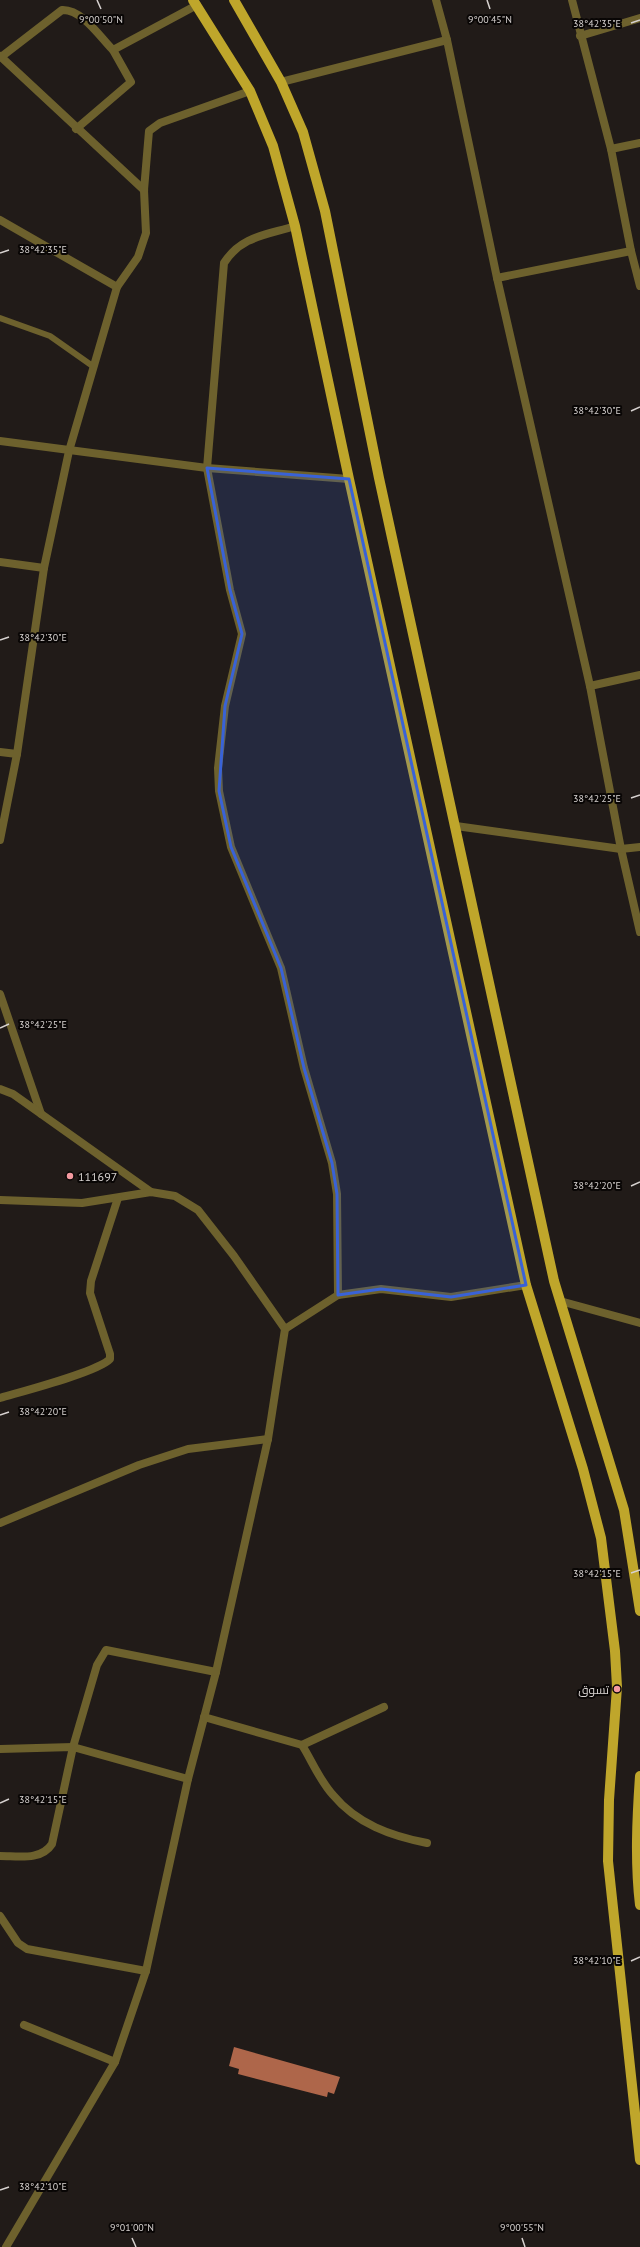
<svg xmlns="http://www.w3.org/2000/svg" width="640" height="2247" font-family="'PT Sans',Cairo,sans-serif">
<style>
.building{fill:#ae664a}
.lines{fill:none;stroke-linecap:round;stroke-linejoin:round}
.service{stroke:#6d612d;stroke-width:6}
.minor{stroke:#6d612d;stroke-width:8}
.primary{stroke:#bfa62b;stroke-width:10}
.marked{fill:#3962d7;fill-opacity:0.2;stroke:#3962d7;stroke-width:3;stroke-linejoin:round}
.ticks{fill:none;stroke:#d7d2d0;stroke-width:1.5}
.poi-dot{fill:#f49aa0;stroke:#090605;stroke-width:1.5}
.labels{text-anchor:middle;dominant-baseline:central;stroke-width:4;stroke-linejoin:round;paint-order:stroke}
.poi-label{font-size:12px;fill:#d7d2d0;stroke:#090605;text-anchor:start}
.ticks-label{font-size:10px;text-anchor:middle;fill:#d7d2d0;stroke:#090605;stroke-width:4;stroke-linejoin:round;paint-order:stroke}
</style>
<rect width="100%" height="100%" fill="#211b18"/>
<polygon class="building" points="234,2047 340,2077 334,2094 328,2092 327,2097 238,2074 239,2069 229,2066"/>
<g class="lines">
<polyline class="service" points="0,318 50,336 94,367"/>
<g class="minor">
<polyline points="436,0 447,40 497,278 590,686 621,849 640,932"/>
<polyline points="572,0 611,149 631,251 640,286"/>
<polyline points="580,36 640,18"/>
<polyline points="0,56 144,190"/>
<path d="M1 57 62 10C82 9 100 37 113 50L197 5"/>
<polyline points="281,82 447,40"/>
<polyline points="76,129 131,82 113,50"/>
<polyline points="611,149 640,143"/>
<polyline points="0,220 117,287"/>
<path d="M295 226C267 235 241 236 224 263L207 468 230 590 242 634 225 706 218 768 219 791 231 847 281 968 304 1068 332 1163 337 1194 338 1295"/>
<polyline points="497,278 631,251"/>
<polyline points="0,441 207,468 349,479"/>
<polyline points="0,562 44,568"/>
<polyline points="590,686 640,675"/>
<polyline points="0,752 17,754"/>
<polyline points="456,826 621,849 640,847"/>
<polyline points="0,840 17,754 44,568 69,451 117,287 138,257 146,233 144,190 149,131 160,123 250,91"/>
<polyline points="0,994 41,1114"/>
<polyline points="0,1089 13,1094 151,1192"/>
<polyline points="0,1200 82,1203 151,1192 175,1196 198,1210 234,1256 285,1329 268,1439 216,1672 188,1779 146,1971 115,2062 6,2247"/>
<polyline points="560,1301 640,1323"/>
<polyline points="285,1329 338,1295 381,1289 451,1297 526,1285"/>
<path d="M0 1398C20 1392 98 1372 110 1359V1354L90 1293 91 1281 118 1198"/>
<polyline points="0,1523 139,1465 188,1449 268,1439"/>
<path d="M204 1717 302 1745C312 1761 320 1781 333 1795 357 1824 391 1836 427 1843"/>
<polyline points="302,1745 384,1707"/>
<polyline points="0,1749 73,1747 188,1779"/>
<path d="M0 1856C18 1856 41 1861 52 1844L73 1747 97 1665 106 1650 216 1672"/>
<polyline points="0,1916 18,1943 27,1949 146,1971"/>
<polyline points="24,2025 115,2062"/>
</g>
<g class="primary">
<polyline points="193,0 250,91 273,146 295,226 349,479 526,1285 583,1469 601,1538 615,1651 617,1687 609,1800 608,1861 640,2160"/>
<polyline points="234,0 281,82 303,132 325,211 379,478 554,1281 624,1510 640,1611"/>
<path d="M640 1776C637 1819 635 1862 640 1905"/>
</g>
</g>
<path class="marked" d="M207 468 349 479 526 1285 451 1297 381 1289 338 1295 337 1194 332 1163 304 1068 281 968 231 847 219 791 225 706 242 634 230 590Z"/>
<path class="ticks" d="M97 0 101 9M487 0 490 9M631 23 640 20M0 253 9 250M631 411 640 407M0 640 9 637M631 798 640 795M0 1028 9 1024M631 1186 640 1182M0 1415 9 1412M631 1573 640 1570M0 1803 9 1799M631 1961 640 1957M0 2190 9 2187M132 2238 136 2247M522 2238 525 2247"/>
<g class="poi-dot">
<circle cx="70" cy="1176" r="4"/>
<circle cx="617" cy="1689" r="4"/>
</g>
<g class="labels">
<g class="poi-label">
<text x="78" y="1176">111697</text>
<text x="609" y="1689" text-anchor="end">تسوق</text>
</g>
</g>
<g class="ticks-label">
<text x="101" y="23">9°00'50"N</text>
<text x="490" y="23">9°00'45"N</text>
<text x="597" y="27">38°42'35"E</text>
<text x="43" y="253">38°42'35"E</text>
<text x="597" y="414">38°42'30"E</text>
<text x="43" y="641">38°42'30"E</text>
<text x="597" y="802">38°42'25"E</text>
<text x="43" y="1028">38°42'25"E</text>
<text x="597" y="1189">38°42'20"E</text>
<text x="43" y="1415">38°42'20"E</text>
<text x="597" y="1577">38°42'15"E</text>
<text x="43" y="1803">38°42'15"E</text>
<text x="597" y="1964">38°42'10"E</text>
<text x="43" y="2190">38°42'10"E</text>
<text x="132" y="2231">9°01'00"N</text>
<text x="522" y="2231">9°00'55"N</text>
</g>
</svg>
